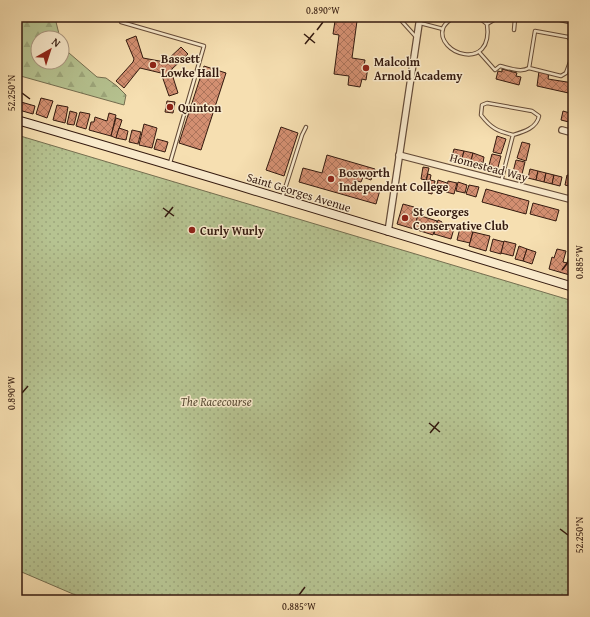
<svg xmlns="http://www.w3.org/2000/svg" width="590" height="617" font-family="'Gentium Book Plus',serif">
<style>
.forest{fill:url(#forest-firs);stroke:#756e50}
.park{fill:url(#park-dots);stroke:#756e50}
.building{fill:url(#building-cross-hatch);stroke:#341a0f}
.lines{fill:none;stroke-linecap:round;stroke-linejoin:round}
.lane-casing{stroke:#644b38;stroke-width:4.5}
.street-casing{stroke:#644b38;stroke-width:8}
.secondary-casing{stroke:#341a0f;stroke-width:10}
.lane{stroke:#f9eacc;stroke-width:2.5}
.street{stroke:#f9eacc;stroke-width:5.5}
.secondary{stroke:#f9eacc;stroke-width:8}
.ticks{fill:none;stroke:#341a0f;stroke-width:1.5}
.poi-dot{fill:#8f2418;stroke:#f9eacc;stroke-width:1.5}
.labels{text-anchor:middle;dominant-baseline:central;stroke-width:3;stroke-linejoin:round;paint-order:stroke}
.poi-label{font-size:12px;font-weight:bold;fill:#341a0f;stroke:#f9eacc;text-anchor:start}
.street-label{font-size:12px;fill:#341a0f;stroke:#f9eacc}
.park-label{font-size:12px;font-style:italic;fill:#5b4d36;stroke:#f9eacc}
.neatline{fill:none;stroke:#341a0f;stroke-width:1.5}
.ticks-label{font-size:10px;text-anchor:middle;fill:#341a0f}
</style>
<defs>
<pattern id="forest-firs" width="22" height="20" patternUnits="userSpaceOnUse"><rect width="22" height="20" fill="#b6c391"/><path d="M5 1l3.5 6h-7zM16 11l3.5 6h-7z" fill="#9da77c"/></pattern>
<pattern id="park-dots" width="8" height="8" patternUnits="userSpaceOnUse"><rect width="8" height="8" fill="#b6c391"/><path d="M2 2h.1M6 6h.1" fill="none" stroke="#9da77c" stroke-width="1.8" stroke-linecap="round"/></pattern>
<pattern id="building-cross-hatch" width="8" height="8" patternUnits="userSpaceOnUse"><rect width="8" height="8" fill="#d38f71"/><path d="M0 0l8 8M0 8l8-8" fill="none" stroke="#ac745b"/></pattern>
</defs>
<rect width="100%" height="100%" fill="#f6dfb1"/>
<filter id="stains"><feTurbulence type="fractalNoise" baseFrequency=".005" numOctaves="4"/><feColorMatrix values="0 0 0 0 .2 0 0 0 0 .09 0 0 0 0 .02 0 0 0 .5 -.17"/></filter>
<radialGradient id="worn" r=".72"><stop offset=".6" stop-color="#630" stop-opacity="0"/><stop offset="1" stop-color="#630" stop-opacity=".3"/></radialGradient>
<polygon class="forest" points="17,17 50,17 56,22 60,38 38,38 38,62 62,62 62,47 97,77 106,78 117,86 126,95 124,105 17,75"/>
<polygon class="park" points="17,135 573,301 573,600 87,600 17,570"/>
<g class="building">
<polygon points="341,18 357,21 352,58 365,60 364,66 368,67 366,80 362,79 360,87 348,85 349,76 334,74 339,35 333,34 335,21 341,21"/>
<polygon points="136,36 143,58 165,62 181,47 188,54 172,69 171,71 178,93 169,96 161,73 140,68 124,88 116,81 133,62 134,59 126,40"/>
<polygon points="204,66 226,73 201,150 179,143"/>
<polygon points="502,69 517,73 516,76 521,77 519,85 496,79 498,71 502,72"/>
<polygon points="539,71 549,73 548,79 573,83 573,94 537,86"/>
<polygon points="41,98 53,101 47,118 36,114"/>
<polygon points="167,101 175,102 173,113 165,112"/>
<polygon points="21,102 35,106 33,114 19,110"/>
<polygon points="57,105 68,107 65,123 53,120"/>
<polygon points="70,111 77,113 74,125 67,124"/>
<polygon points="563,111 573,114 573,123 561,120"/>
<polygon points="80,112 90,114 86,129 76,126"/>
<polygon points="109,113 116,115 111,136 89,130 91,122 94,122 95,117 107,121"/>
<polygon points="116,118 122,120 116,138 111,136"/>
<polygon points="144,124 157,128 152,148 139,145"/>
<polygon points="281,127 298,133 284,176 266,170"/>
<polygon points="119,128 128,131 126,140 116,138"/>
<polygon points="132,130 141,132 138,144 129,142"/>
<polygon points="497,136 506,139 501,154 493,152"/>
<polygon points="157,139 168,142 165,152 154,149"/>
<polygon points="522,142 530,144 526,161 517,158"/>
<polygon points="454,149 464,151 461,163 451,160"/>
<polygon points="464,151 473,153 470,165 461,163"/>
<polygon points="473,153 484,157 483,163 481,162 479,167 470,165"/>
<polygon points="492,154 501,156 497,171 488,169"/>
<polygon points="327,155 375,169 371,180 363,177 361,182 354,180 352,187 370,192 371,187 380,190 376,204 299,182 303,168 322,173"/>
<polygon points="516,160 525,162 521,178 512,176"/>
<polygon points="423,167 429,168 426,180 421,179"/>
<polygon points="530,169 538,171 536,180 528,178"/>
<polygon points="538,171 546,173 544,182 536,180"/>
<polygon points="546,173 554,175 552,184 544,182"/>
<polygon points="428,174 431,175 430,180 435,181 432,194 428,193 429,190 424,189"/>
<polygon points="554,175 562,177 560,186 552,184"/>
<polygon points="567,175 573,176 573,187 565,185"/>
<polygon points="438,180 447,183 444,191 436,189"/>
<polygon points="448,181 457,183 454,194 446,192"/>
<polygon points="458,182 467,185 465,193 456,191"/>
<polygon points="469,185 479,187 476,197 466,194"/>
<polygon points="486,189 529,201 526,214 482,202"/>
<polygon points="533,203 559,210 556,221 530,214"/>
<polygon points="403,204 414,207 412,214 418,215 414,229 397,224"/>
<polygon points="418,215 437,221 433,235 414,229"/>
<polygon points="438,220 442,222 440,229 448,231 450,224 455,225 451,239 434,234"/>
<polygon points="460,228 473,231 470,243 457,240"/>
<polygon points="473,232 490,236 486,251 469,246"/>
<polygon points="493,239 504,242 501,254 490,251"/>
<polygon points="504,241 516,244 513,256 501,253"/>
<polygon points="519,246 527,249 523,261 515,259"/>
<polygon points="527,249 536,252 532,264 523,261"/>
<polygon points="557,249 566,251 563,262 567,263 570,252 573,253 573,276 549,269 552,257 554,258"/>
</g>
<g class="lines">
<g class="lane-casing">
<g id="lane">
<polyline points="398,17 417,38"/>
<path d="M454 17C450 20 445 23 443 28 435 54 494 73 487 24L478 17"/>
<polyline points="508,17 515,19 518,17"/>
<polyline points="548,17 573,23"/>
<polyline points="121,22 204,46 170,163"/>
<polyline points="420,23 443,29"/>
<polyline points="487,24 499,17"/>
<polyline points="514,30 515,19"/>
<polygon points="535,31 568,37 573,43 573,54 566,73 561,76 529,68"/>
<path d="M479 52 495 70 500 66C509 68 521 73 529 68"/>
<path d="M501 182 513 135C497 131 491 128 481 115L482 105 487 103 532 111 539 116C537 128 523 132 513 135"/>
<polyline points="282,198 302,135 306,127"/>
</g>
</g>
<g class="street-casing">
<g id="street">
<polyline points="562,130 573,133"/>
<polyline points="399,155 573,200"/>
<polyline points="388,232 420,17"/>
</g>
</g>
<g class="secondary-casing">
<path id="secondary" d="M17 120C203 174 388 231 573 287"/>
</g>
<use href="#lane" class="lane"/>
<use href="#street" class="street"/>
<use href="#secondary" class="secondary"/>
</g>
<path class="ticks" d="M317 30 323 22M304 34 315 43M305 44 314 33M22 93 30 99M163 208 174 216M165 217 173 207M562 270 568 262M22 393 28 386M429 423 440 432M430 433 439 422M560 529 568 535M299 595 305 587"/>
<g class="poi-dot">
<circle cx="153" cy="65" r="4"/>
<circle cx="366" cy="68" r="4"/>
<circle cx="170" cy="107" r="4"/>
<circle cx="331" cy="179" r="4"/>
<circle cx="405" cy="218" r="4"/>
<circle cx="192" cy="230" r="4"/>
</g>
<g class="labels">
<g class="poi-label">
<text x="161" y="58">Bassett<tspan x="161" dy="14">Lowke Hall</tspan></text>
<text x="374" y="61">Malcolm<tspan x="374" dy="14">Arnold Academy</tspan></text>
<text x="178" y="107">Quinton</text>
<text x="339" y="172">Bosworth<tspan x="339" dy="14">Independent College</tspan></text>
<text x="413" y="211">St Georges<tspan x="413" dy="14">Conservative Club</tspan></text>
<text x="200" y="230">Curly Wurly</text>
</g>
<g class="street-label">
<text transform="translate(489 167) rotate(15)">Homestead Way</text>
<text transform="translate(299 192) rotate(17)">Saint Georges Avenue</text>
</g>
<g class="park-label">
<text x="216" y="401">The Racecourse</text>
</g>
</g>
<rect width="590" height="617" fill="none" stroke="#f6dfb1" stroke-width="44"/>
<g transform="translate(50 50) rotate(39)"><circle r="19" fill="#f9eacc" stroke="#aa9780"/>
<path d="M0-3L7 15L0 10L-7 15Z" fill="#8f2418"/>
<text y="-6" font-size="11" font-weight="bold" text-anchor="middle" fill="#341a0f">N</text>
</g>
<rect x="22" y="22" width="546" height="573" class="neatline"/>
<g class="ticks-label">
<text x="323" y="14">0.890°W</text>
<text transform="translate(11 93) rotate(-90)" y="4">52.250°N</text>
<text transform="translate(579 262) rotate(-90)" y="4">0.885°W</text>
<text transform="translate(11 393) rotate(-90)" y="4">0.890°W</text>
<text transform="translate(579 535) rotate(-90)" y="4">52.250°N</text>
<text x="299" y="610">0.885°W</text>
</g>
<rect width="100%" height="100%" filter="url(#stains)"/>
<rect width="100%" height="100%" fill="url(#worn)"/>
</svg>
